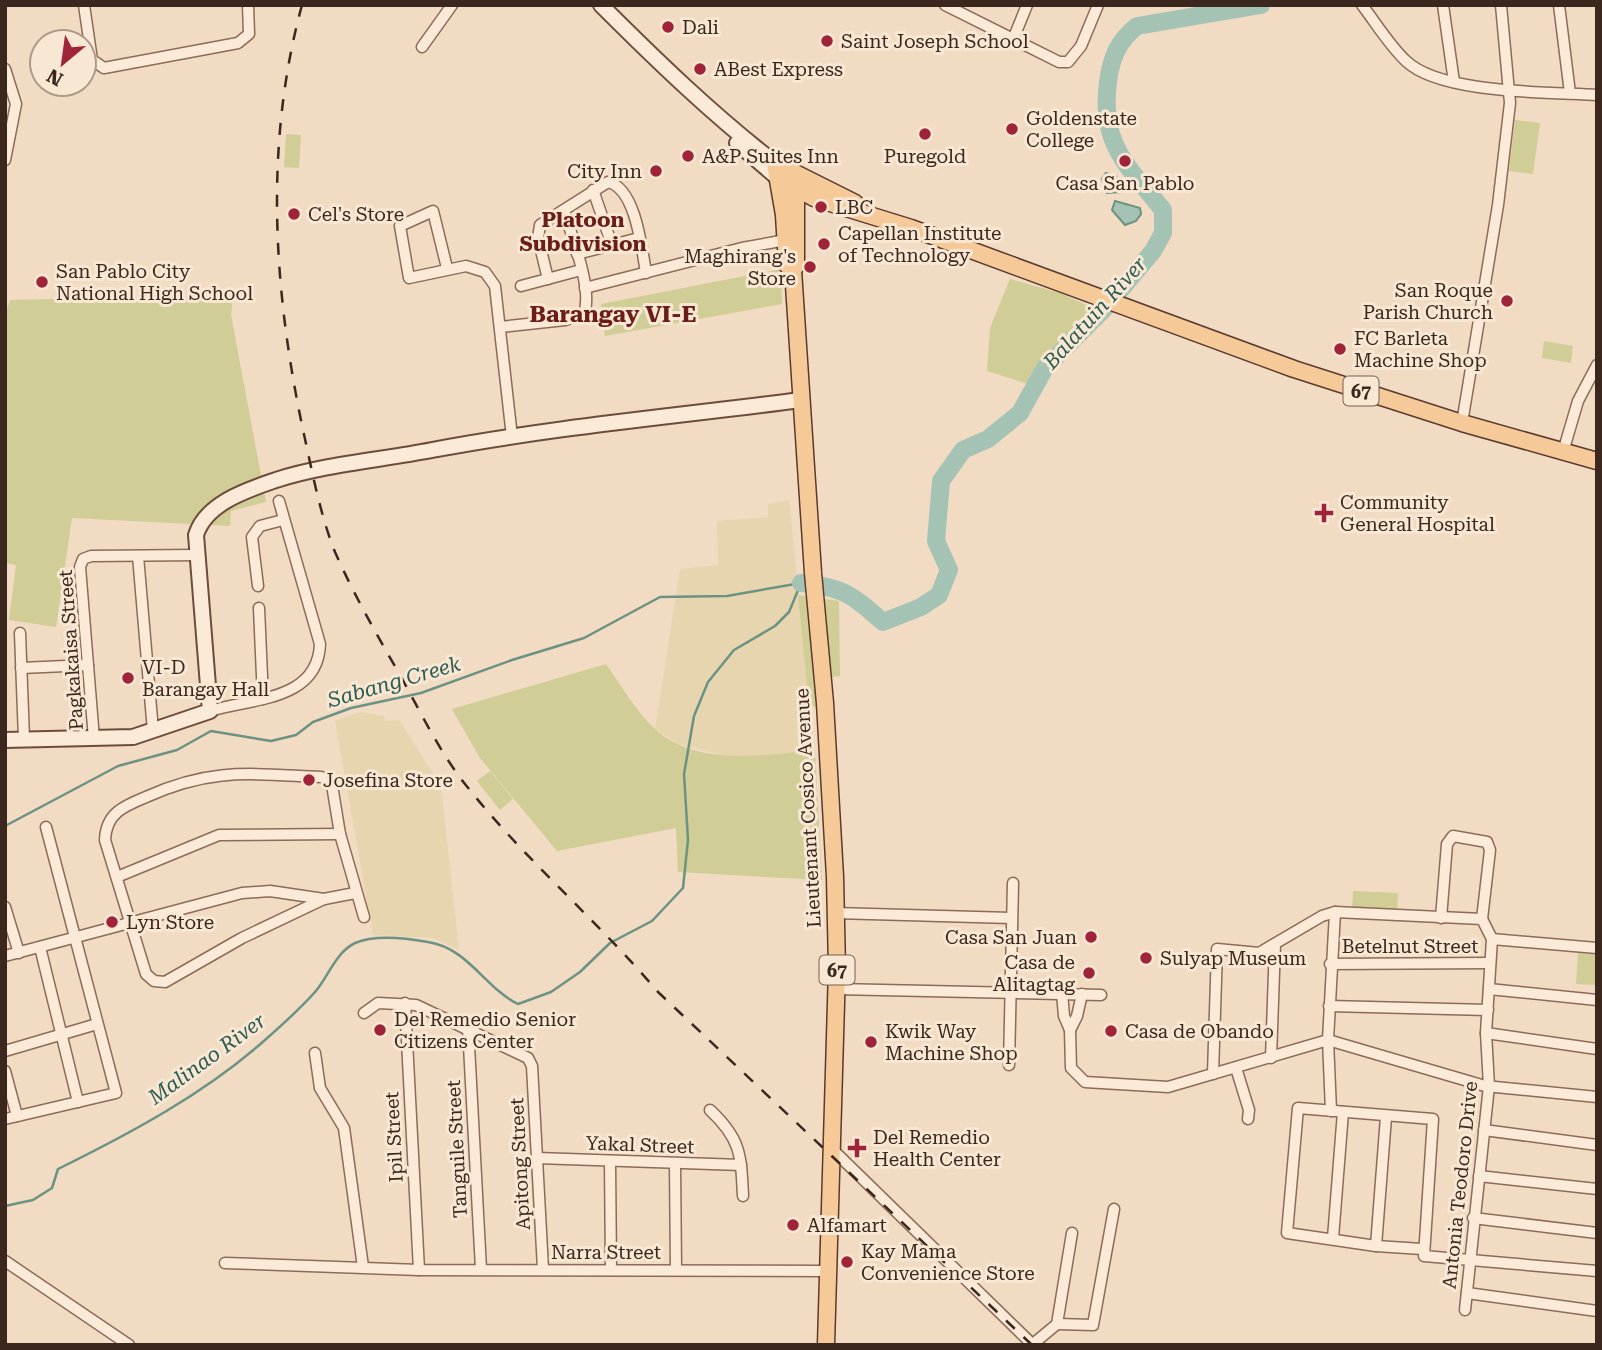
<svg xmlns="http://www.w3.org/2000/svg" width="1602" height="1350" font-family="'Roboto Serif',serif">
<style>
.farmland{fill:#e7d5b0}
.green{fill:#d0cd96}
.water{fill:#a5c3b5;stroke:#6b9282;stroke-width:2}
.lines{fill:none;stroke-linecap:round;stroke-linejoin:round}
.stream{stroke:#6b9282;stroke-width:2.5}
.river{stroke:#a5c3b5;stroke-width:18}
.street-casing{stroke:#8c6b58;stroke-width:13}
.secondary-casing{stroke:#6e4c3b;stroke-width:18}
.primary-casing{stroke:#5a3a2d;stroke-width:19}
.street{stroke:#fbead7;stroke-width:10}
.secondary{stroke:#fbead7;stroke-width:14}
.primary{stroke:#f6c999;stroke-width:16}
.rail{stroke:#3b271d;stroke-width:2.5;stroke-dasharray:12 12;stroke-linecap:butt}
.poi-dot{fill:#9f243a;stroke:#f8e7d3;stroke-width:2.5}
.labels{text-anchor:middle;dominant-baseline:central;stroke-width:6;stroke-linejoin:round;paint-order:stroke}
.shield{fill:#f8e7d3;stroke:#746154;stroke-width:2}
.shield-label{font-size:18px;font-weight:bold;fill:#3b271d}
.poi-label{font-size:19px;fill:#3b271d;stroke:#f8e7d3;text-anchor:start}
.street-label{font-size:19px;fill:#3b271d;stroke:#f8e7d3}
.neighbourhood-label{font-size:21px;font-weight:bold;fill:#6b1d1a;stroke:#f8e7d3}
.water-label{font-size:21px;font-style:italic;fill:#2c5c51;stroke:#f8e7d3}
.quarter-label{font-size:23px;font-weight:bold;fill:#6b1d1a;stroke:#f8e7d3}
</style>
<rect width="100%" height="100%" fill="#f1dbc3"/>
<g class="farmland">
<polygon points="789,500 815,750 734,758 678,744 655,729 680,569 718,565 717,521 768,517 768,504"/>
<polygon points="361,712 384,716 385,721 399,720 441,786 459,950 433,938 373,935 335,721"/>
</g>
<g class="green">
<polygon points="1515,120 1540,123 1533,174 1509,171"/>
<polygon points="286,134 301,135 299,168 284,167"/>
<polygon points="781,269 782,304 605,336 601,304"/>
<polygon points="1010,279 1060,293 1095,309 1028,384 987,371 990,328"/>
<polygon points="233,295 231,315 266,502 231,511 230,526 72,518 56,627 9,620 16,565 5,563 5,317 10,300"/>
<polygon points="1544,341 1573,346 1571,363 1542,358"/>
<polygon points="798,595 839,601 840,676 832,677 833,717 809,704"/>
<path d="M606 664C621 685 636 712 655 729 695 767 766 755 815 750L822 880 678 872 676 828 557 851 480 758 452 709Z"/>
<polygon points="490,771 513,799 500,810 477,781"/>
<polygon points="1353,891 1398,893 1397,911 1352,909"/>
<polygon points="1578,953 1597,954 1597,985 1576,984"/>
</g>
<g class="water">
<polygon points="1106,173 1116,176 1121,192 1107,193 1102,179"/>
<polygon points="1115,201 1140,208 1141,214 1136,221 1125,225 1112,210"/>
</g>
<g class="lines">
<g class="stream">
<polyline points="5,826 118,766 177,750 211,731 271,741 296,735 313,722 351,708 421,693 512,660 584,638 660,597 727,596 801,583"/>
<path d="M5 1206 33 1200 52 1188 58 1169C131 1133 204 1094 265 1040 282 1025 300 1009 315 992 328 977 336 952 355 943 376 934 406 938 428 942 468 948 485 988 518 1004L551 992 580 972 610 943 652 921 683 888 688 840 684 774 694 716 708 682 734 650 775 626 789 612 801 583"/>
</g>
<path class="river" d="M801 583C843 587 851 594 883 622L921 607 939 595 949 570 936 541 941 481 963 450 988 439 1020 413 1045 368 1106 307 1153 251 1163 233V210C1126 164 1100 144 1108 82 1111 58 1118 41 1137 26L1261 5"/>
<g class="street-casing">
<g id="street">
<polyline points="84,5 92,60 104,68 238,43 249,34 248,5"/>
<polyline points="945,5 1059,62 1068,62 1081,46 1098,5"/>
<path d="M1362 5C1376 23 1389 45 1406 61 1440 94 1550 92 1597 95"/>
<polyline points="1443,5 1454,82"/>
<polyline points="1559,5 1570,93"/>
<polyline points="1012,42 1027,5"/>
<polyline points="422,47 452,5"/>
<polyline points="5,69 16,104 5,160"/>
<polyline points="593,190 612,245"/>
<polyline points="577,254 639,238"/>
<polyline points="447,268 433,211 400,226 409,278 466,266 485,272 495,286 512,437"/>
<path d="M548 279 538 238 540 225 608 182C636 188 642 250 646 273"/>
<polyline points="521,286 581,270"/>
<polyline points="585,288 742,248 786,240"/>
<path d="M500 327 565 320 584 314C593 289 572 237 564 211"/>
<polyline points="1462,423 1498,205 1510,103 1501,5"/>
<polyline points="1563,452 1578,401 1597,365"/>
<polyline points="138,556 153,731"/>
<polyline points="258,586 252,537 260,526 283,520"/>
<polyline points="259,608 263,699"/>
<polyline points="20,633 24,739"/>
<polyline points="21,668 88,665"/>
<path d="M210 711C252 698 318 701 320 644L279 501"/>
<polyline points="94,739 80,567 83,559 91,556 197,555"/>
<polyline points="117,877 219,835 340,834"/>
<path d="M324 899 242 938 165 982 154 981 146 974 105 840C106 813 124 806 146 797 212 767 251 774 321 777L329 779 332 785 340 834 364 917"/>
<polyline points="5,907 19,953"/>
<polyline points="835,913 1011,918"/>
<polyline points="1441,918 1447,844 1453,836 1487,842 1490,850 1482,919"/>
<polyline points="1492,939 1597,948"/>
<polyline points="40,947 78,1102"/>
<polyline points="5,956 242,893 270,891 324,899 355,893"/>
<polyline points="1330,964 1489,963"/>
<polyline points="836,989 1101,995"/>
<polyline points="1489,989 1597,1000"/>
<polyline points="1062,993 1064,1016 1070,1030 1071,1068 1085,1082 1168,1087 1328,1040 1485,1086 1597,1097"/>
<polyline points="405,1003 419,1270"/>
<polyline points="1329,1006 1488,1010"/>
<polyline points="364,1013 378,1003 416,1005 528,1058 532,1066 543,1269"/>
<polyline points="468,1027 481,1269"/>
<polyline points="1070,1030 1077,1016 1082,994"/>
<polyline points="1486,1033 1597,1049"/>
<polyline points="5,1051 97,1024"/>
<polyline points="315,1053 320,1088 344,1128 363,1267"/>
<polyline points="1271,1058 1275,944"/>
<polyline points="1009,1065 1013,883"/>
<polyline points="1236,1068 1249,1110 1248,1119"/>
<polyline points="5,1071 17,1116"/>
<polyline points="1213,1074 1217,949 1259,953 1322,916 1335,912 1482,919 1492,939 1486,1033 1489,1086 1465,1310"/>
<path d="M710 1110C741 1139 741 1155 743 1196"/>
<polyline points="1331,1111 1328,1040 1335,912"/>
<polyline points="5,1119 116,1093 46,827"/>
<polyline points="1484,1130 1597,1145"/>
<polyline points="831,1148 1033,1345"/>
<polyline points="537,1158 741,1165"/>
<polyline points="610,1162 611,1270"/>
<polyline points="675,1165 676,1270"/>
<polyline points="1479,1176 1597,1189"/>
<polyline points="1473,1218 1597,1233"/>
<polyline points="1333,1238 1343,1112"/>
<polyline points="1376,1246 1386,1117"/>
<polyline points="1422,1249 1376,1246 1287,1233 1298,1108 1433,1119 1424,1256 1597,1271"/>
<polyline points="5,1261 129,1345"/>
<polyline points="225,1263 419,1270 828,1271"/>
<polyline points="1467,1293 1597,1311"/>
<polyline points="1057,1324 1093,1325 1114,1209"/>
<polyline points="1033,1344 1057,1324 1072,1233"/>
</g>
</g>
<g class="secondary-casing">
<g id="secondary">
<path d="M601 5C657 61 713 115 775 163"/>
<polyline points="737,143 779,179"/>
<path d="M5 740 133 737 210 711 196 535C206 503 247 490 276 480 326 464 381 460 432 450 554 427 678 416 801 400"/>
</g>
</g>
<g class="primary-casing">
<g id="primary">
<polyline points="775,163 784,215 787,265 793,270 813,573 825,703 835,877 837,969 826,1345"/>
<polyline points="775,163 855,203"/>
<polyline points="779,179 814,198 911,228 1294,369 1462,423 1597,461"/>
<polyline points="796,266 796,180"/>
</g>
</g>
<use href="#street" class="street"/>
<use href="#secondary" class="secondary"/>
<use href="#primary" class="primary"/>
<path class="rail" d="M302 5C263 147 274 298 305 439 313 476 321 517 335 552 354 595 377 635 400 675 420 711 439 751 465 784 524 859 597 920 658 992L1032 1345"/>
</g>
<g class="poi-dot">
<circle cx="668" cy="27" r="7"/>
<circle cx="827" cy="41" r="7"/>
<circle cx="700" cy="69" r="7"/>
<circle cx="1012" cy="129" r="7"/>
<circle cx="925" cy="134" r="7"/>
<circle cx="688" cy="156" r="7"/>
<circle cx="1125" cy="161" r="7"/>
<circle cx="656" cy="171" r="7"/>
<circle cx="821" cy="207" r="7"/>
<circle cx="294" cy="214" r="7"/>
<circle cx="824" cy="244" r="7"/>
<circle cx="810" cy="267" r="7"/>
<circle cx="42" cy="282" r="7"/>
<circle cx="1507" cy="301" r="7"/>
<circle cx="1340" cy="349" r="7"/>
<path d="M1320.5 502.5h7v7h7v7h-7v7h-7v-7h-7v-7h7z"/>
<circle cx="128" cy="678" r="7"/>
<circle cx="309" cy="780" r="7"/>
<circle cx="112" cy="922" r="7"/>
<circle cx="1091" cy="937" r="7"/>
<circle cx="1146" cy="958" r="7"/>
<circle cx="1089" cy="973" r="7"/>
<circle cx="380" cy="1030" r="7"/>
<circle cx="1111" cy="1031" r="7"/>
<circle cx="871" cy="1042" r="7"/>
<path d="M853.5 1137.5h7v7h7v7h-7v7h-7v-7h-7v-7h7z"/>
<circle cx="793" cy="1225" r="7"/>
<circle cx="847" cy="1262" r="7"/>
</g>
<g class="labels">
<g class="shield">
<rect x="1343.5" y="376.5" width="35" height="29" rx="5"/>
<rect x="819.5" y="955.5" width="35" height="29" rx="5"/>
</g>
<g class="shield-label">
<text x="1361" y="391">67</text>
<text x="837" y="970">67</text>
</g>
<g class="poi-label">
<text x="682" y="27">Dali</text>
<text x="841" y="41">Saint Joseph School</text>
<text x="714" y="69">ABest Express</text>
<text x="1026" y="118">Goldenstate<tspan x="1026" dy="22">College</tspan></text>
<text x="702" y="156">A&amp;P Suites Inn</text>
<text x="925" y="156" text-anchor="middle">Puregold</text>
<text x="642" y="171" text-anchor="end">City Inn</text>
<text x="1125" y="183" text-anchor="middle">Casa San Pablo</text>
<text x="835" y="207">LBC</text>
<text x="308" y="214">Cel's Store</text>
<text x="838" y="233">Capellan Institute<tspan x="838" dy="22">of Technology</tspan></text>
<text x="796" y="256" text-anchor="end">Maghirang's<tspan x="796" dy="22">Store</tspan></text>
<text x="56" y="271">San Pablo City<tspan x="56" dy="22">National High School</tspan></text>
<text x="1493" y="290" text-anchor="end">San Roque<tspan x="1493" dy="22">Parish Church</tspan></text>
<text x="1354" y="338">FC Barleta<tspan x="1354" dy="22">Machine Shop</tspan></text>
<text x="1340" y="502">Community<tspan x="1340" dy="22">General Hospital</tspan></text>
<text x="142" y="667">VI-D<tspan x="142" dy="22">Barangay Hall</tspan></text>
<text x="323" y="780">Josefina Store</text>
<text x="126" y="922">Lyn Store</text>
<text x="1077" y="937" text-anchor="end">Casa San Juan</text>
<text x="1160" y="958">Sulyap Museum</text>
<text x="1075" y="962" text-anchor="end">Casa de<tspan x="1075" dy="22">Alitagtag</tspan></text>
<text x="394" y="1019">Del Remedio Senior<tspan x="394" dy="22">Citizens Center</tspan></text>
<text x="885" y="1031">Kwik Way<tspan x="885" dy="22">Machine Shop</tspan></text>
<text x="1125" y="1031">Casa de Obando</text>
<text x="873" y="1137">Del Remedio<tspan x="873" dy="22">Health Center</tspan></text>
<text x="807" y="1225">Alfamart</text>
<text x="861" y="1251">Kay Mama<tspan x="861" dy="22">Convenience Store</tspan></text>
</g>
<g class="street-label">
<text transform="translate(71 650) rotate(-94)">Pagkakaisa Street</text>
<text transform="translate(808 808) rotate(-93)">Lieutenant Cosico Avenue</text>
<text x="1410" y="946">Betelnut Street</text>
<text transform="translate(394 1137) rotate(-93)">Ipil Street</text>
<text transform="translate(640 1145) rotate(2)">Yakal Street</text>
<text transform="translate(457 1149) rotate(-93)">Tanguile Street</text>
<text transform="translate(520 1164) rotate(-93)">Apitong Street</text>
<text transform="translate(1460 1185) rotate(-84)">Antonia Teodoro Drive</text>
<text x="606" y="1252">Narra Street</text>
</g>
<g class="neighbourhood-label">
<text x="583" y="220">Platoon<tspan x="583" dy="24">Subdivision</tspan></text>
</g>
<g class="water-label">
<text transform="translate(1095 313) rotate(-48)">Balatuin River</text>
<text transform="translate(394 682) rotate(-16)">Sabang Creek</text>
<text transform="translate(207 1059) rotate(-36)">Malinao River</text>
</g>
<g class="quarter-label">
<text x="613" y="314">Barangay VI-E</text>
</g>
</g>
<rect width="1602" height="1350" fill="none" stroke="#3b271d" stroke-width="14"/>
<g transform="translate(63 63) rotate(209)"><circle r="33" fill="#f8e7d3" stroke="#ac9a8a" stroke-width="2"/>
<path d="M0-5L12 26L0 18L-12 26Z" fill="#9f243a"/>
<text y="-10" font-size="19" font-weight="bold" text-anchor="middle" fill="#3b271d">N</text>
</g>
</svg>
